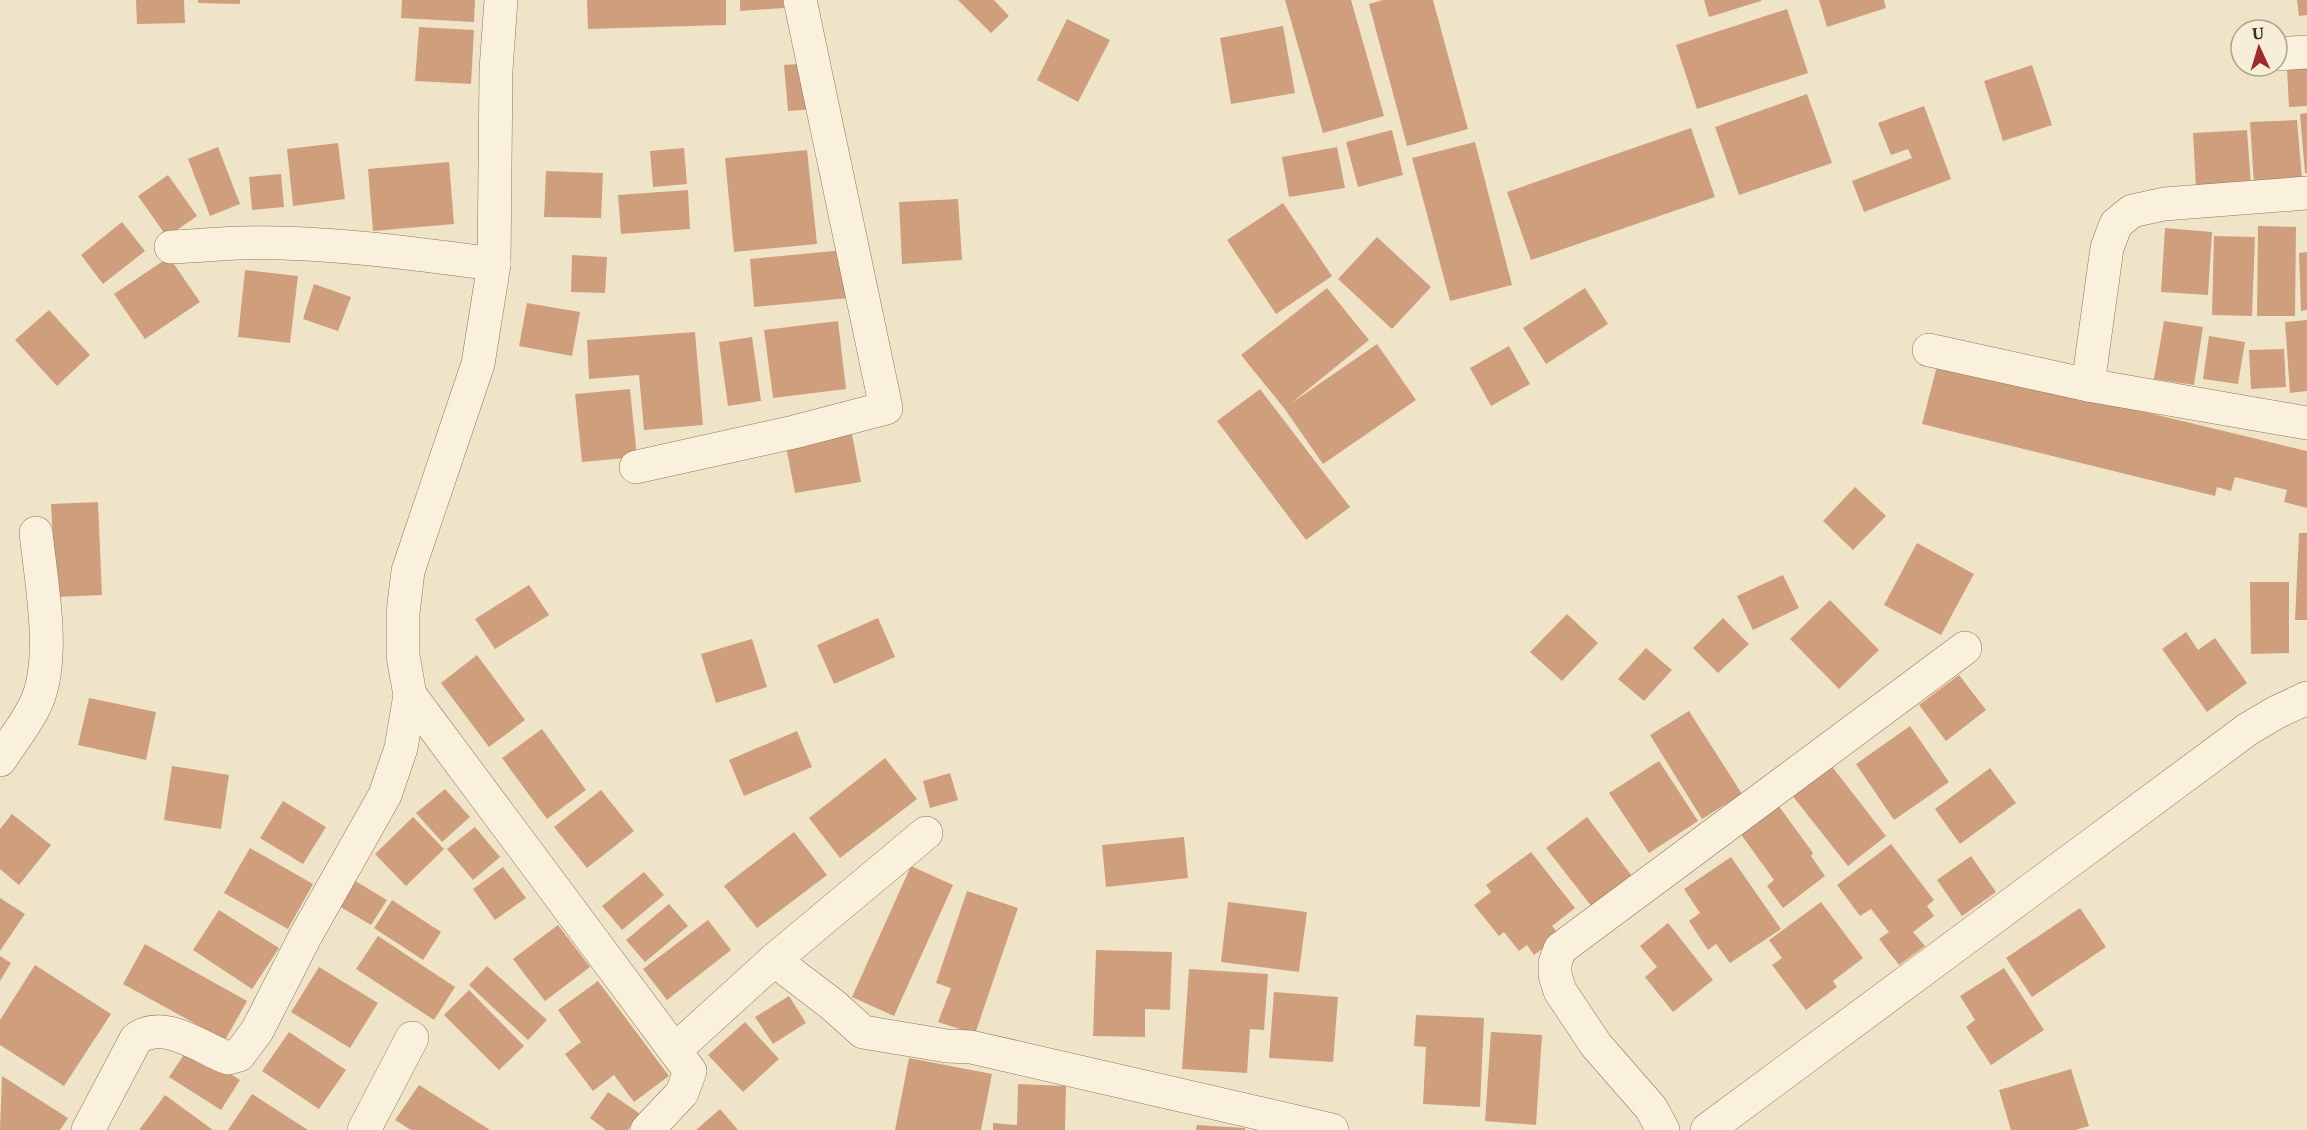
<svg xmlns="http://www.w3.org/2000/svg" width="2307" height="1130" font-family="'IBM Plex Serif',serif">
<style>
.building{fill:#cf9f7d}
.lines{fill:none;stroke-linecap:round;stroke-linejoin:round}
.minor-casing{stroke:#8d765c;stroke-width:34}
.minor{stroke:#faf1dc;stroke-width:33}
</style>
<rect width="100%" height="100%" fill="#f0e4c8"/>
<g class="building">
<polygon points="136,0 184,0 185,23 137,24"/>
<polygon points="198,0 240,0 240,4 198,3"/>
<polygon points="402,0 475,0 474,22 401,18"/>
<polygon points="587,0 726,0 726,25 588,29"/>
<polygon points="740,0 783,0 784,8 740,11"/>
<polygon points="958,0 994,0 1009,16 991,33"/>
<polygon points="1285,0 1351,0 1384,116 1323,133"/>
<polygon points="1383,0 1433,0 1468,129 1407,146 1369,4"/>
<polygon points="1704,0 1761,0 1761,1 1709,17"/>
<polygon points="1819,0 1884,0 1886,8 1827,27"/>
<polygon points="2297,0 2307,0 2307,15 2299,16"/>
<polygon points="1787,9 1808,73 1697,109 1676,45"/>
<polygon points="1067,19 1110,40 1078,102 1037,80"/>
<polygon points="1283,26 1295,93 1231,104 1220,38"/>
<polygon points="419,27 474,30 471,84 415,81"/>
<polygon points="813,63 816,109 788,111 784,65"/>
<polygon points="2032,65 2052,125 2003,141 1984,81"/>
<polygon points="2307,66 2307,106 2289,107 2287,68"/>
<polygon points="1807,94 1832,163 1739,195 1715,127"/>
<polygon points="1924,106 1951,179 1864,212 1852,181 1912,158 1908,149 1891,155 1878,123"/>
<polygon points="2307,113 2307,173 2305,173 2300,114"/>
<polygon points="2297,120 2302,179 2254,183 2250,122"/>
<polygon points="1691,128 1715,197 1531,260 1507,192"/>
<polygon points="1392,130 1403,175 1358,187 1346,142"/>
<polygon points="2247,130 2251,185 2196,188 2193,133"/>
<polygon points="1475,142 1512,285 1450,301 1412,158"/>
<polygon points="338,143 345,199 293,206 287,149"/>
<polygon points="218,147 240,204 210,216 188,159"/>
<polygon points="1337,147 1345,188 1289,197 1282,157"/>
<polygon points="684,148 687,184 653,187 650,151"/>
<polygon points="807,150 817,244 734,252 725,158"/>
<polygon points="449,162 454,224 373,231 368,169"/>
<polygon points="546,171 603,173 601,218 544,217"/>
<polygon points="281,174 284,207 252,210 249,177"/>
<polygon points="168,175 197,216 167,237 138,196"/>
<polygon points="688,190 690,229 621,234 618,195"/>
<polygon points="958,199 962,260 902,264 899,202"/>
<polygon points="1283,203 1332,276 1276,314 1227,240"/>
<polygon points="122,222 145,251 103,284 81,255"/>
<polygon points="2258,226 2296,227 2295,316 2257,316"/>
<polygon points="2165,228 2212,232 2208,295 2161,292"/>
<polygon points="2214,236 2255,237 2252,316 2212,315"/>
<polygon points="1377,237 1431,287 1392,329 1338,279"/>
<polygon points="844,250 849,298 754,307 750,259"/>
<polygon points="2307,252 2307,310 2301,311 2299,253"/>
<polygon points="572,255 607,257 605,293 571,292"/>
<polygon points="169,257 200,302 145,339 114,294"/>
<polygon points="245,270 298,276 290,343 238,337"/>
<polygon points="314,284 351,297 338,331 303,319"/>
<polygon points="1327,288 1369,340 1290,404 1377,344 1416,400 1323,464 1284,408 1241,355"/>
<polygon points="1585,288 1608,324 1546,364 1523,328"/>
<polygon points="527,303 580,312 572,356 519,346"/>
<polygon points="49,310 90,355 57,386 15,340"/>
<polygon points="2307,320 2307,391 2290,393 2285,322"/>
<polygon points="838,321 846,389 773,398 764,330"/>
<polygon points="2164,321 2203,327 2194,385 2154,379"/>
<polygon points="695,332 703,425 644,430 639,375 589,379 587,340"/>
<polygon points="2209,336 2245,342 2238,384 2203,379"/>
<polygon points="752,337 761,401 728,406 719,342"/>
<polygon points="1509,346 1530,384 1491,406 1470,368"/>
<polygon points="2284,349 2286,387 2251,389 2249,350"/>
<polygon points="1938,362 2307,451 2307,508 2284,502 2287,490 2235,477 2231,491 2217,487 2215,496 1922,424"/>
<polygon points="630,389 637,457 582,462 575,394"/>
<polygon points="1260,389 1350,507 1306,540 1217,421"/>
<polygon points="851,429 861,482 795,493 785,441"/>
<polygon points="1855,487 1886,516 1853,550 1823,521"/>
<polygon points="98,502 102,595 56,597 51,504"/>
<polygon points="2299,533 2307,533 2307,620 2295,620"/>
<polygon points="1917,543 1974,574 1941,635 1884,605"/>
<polygon points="1783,575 1799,608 1753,630 1737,596"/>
<polygon points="2250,582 2289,582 2289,653 2251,654"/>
<polygon points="529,585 549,615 495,649 475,619"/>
<polygon points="1830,600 1879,650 1839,689 1790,639"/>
<polygon points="1567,614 1598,643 1562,681 1530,652"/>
<polygon points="878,618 895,657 834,684 817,645"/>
<polygon points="1723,618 1749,644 1718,673 1693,648"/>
<polygon points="2186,632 2198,650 2215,638 2247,683 2207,712 2162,649"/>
<polygon points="752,639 767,687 716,703 701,654"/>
<polygon points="1646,648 1672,670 1644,701 1618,679"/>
<polygon points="477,655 525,720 489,747 441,683"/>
<polygon points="1959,675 1986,710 1946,741 1919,705"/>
<polygon points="89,698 156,712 146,760 78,745"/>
<polygon points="1689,711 1742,794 1702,819 1650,735"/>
<polygon points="1910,726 1949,782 1894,820 1856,764"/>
<polygon points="542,729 586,790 547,819 502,758"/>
<polygon points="797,731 812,767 744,796 729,760"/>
<polygon points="885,758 917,799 840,858 809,818"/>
<polygon points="1659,761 1698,821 1649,853 1609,793"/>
<polygon points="1830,764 1886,836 1848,866 1791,794"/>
<polygon points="172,766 229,775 221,829 164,820"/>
<polygon points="1990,768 2016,803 1960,844 1935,809"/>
<polygon points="950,773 958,800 930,808 923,781"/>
<polygon points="445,789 470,817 442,842 416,813"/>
<polygon points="601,790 634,831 587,868 554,827"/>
<polygon points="283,801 326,827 303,864 260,838"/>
<polygon points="1775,801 1813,853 1811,856 1825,876 1783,908 1767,886 1774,880 1737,829"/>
<polygon points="12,814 51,845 19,885 0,869 0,829"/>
<polygon points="413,817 444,849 406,886 375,854"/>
<polygon points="1587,817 1632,876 1592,907 1546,848"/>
<polygon points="475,827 500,857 473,880 447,849"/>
<polygon points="794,832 827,875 757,928 724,886"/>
<polygon points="1184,837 1188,878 1106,887 1102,845"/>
<polygon points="1891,844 1934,900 1927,906 1934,916 1913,932 1925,946 1899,965 1879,939 1889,932 1871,909 1860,916 1837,885"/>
<polygon points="250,848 313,884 288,929 224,893"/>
<polygon points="1531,852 1575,908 1552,926 1560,935 1534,955 1527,945 1519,951 1504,932 1499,936 1474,905 1491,892 1486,885"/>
<polygon points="1971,856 1996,892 1962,916 1937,880"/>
<polygon points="1731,857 1781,929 1730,963 1716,944 1708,950 1689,921 1700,913 1684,889"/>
<polygon points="911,866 953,885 894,1016 852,997"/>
<polygon points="503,867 526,898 495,920 473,889"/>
<polygon points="644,872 664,895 622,930 602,906"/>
<polygon points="347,876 387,900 371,925 332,902"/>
<polygon points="967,891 1018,908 975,1034 938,1022 951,988 936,983"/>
<polygon points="0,898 25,914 0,951"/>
<polygon points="392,900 441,932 423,960 374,928"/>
<polygon points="1228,902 1307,912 1299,972 1221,962"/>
<polygon points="1821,902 1863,958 1833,981 1837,987 1806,1010 1772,965 1782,958 1769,940"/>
<polygon points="669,904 688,926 645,962 626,940"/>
<polygon points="2080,908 2106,947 2032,997 2006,958"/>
<polygon points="219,910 279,948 252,989 193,950"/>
<polygon points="708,920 731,950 667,1000 643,969"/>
<polygon points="1668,923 1713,980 1673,1012 1645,977 1657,967 1640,946"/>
<polygon points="558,925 590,967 545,1001 513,959"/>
<polygon points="378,936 455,987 434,1020 356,969"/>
<polygon points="145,944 247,1001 225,1040 123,984"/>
<polygon points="1096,950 1172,952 1170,1010 1145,1009 1145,1037 1093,1036"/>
<polygon points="0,956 11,963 0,981"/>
<polygon points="35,965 111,1014 64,1086 0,1045 0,1020"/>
<polygon points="487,966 547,1020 528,1040 469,985"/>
<polygon points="319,967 378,1003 350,1048 291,1012"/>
<polygon points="2004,968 2044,1030 1991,1065 1966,1027 1975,1020 1960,996"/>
<polygon points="1189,969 1268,974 1264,1030 1250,1029 1247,1073 1182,1069"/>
<polygon points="598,981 669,1076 634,1102 614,1075 593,1091 565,1054 581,1042 558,1010"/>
<polygon points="469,990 524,1046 499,1070 444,1015"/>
<polygon points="1274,992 1338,997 1333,1062 1269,1058"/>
<polygon points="789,996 806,1023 773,1044 755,1017"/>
<polygon points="1416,1015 1484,1018 1480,1107 1423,1104 1426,1047 1414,1046"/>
<polygon points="745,1022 779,1059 743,1092 708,1055"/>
<polygon points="289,1032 346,1070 319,1109 262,1071"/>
<polygon points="1491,1032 1542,1035 1536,1125 1485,1121"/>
<polygon points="189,1047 240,1080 221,1110 169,1077"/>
<polygon points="909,1058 992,1074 981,1130 895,1130"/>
<polygon points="2071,1069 2089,1126 2075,1130 2011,1130 1999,1090"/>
<polygon points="2,1076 68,1118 60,1130 0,1130"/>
<polygon points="1018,1084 1066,1086 1065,1130 993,1130 993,1123 1017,1125"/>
<polygon points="419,1085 490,1130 411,1130 395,1120"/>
<polygon points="608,1092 639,1113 628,1130 606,1130 590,1118"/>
<polygon points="252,1094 308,1130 228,1130"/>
<polygon points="165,1095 213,1130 139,1130"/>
<polygon points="720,1109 738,1130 696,1130"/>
<polygon points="1197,1125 1245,1128 1245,1130 1196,1130"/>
</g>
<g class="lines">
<g class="minor-casing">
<g id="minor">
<polyline points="2277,54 2307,52"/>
<path d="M171 247C194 246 216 244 239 243 324 241 410 253 494 264"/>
<polyline points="1929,350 2088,385 2307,423"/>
<polyline points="2088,385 2107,248 2116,224 2132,211 2164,204 2307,193"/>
<polyline points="636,467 794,432 886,408 800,0"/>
<polyline points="410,695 690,1071 682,1093 647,1130"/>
<path d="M0 760C12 741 28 722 37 701 56 656 41 581 36 533"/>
<polyline points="774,960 833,1005 863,1032 947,1046 971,1047 1332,1130"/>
<polyline points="675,1050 774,960 926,833"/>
<path d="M88 1130 136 1039C164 1018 201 1048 228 1058L239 1055 257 1031 305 937 385 795 401 748 410 695 403 656V613L408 571 478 364 494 264 496 70 501 0"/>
<polyline points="364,1130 412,1038"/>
<polyline points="1663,1130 1651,1108 1596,1045 1560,991 1555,975 1555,963 1560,949 1965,648"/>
<polyline points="1707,1130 2248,729 2277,712 2307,698"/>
</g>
</g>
<use href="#minor" class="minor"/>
</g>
<g transform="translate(2259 48) rotate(356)"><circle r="28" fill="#f7eed8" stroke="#ada18e" stroke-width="1.5"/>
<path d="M0-4.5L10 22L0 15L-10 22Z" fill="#9e2a2b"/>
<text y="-9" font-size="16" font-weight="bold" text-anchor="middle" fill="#3d2e20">U</text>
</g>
</svg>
